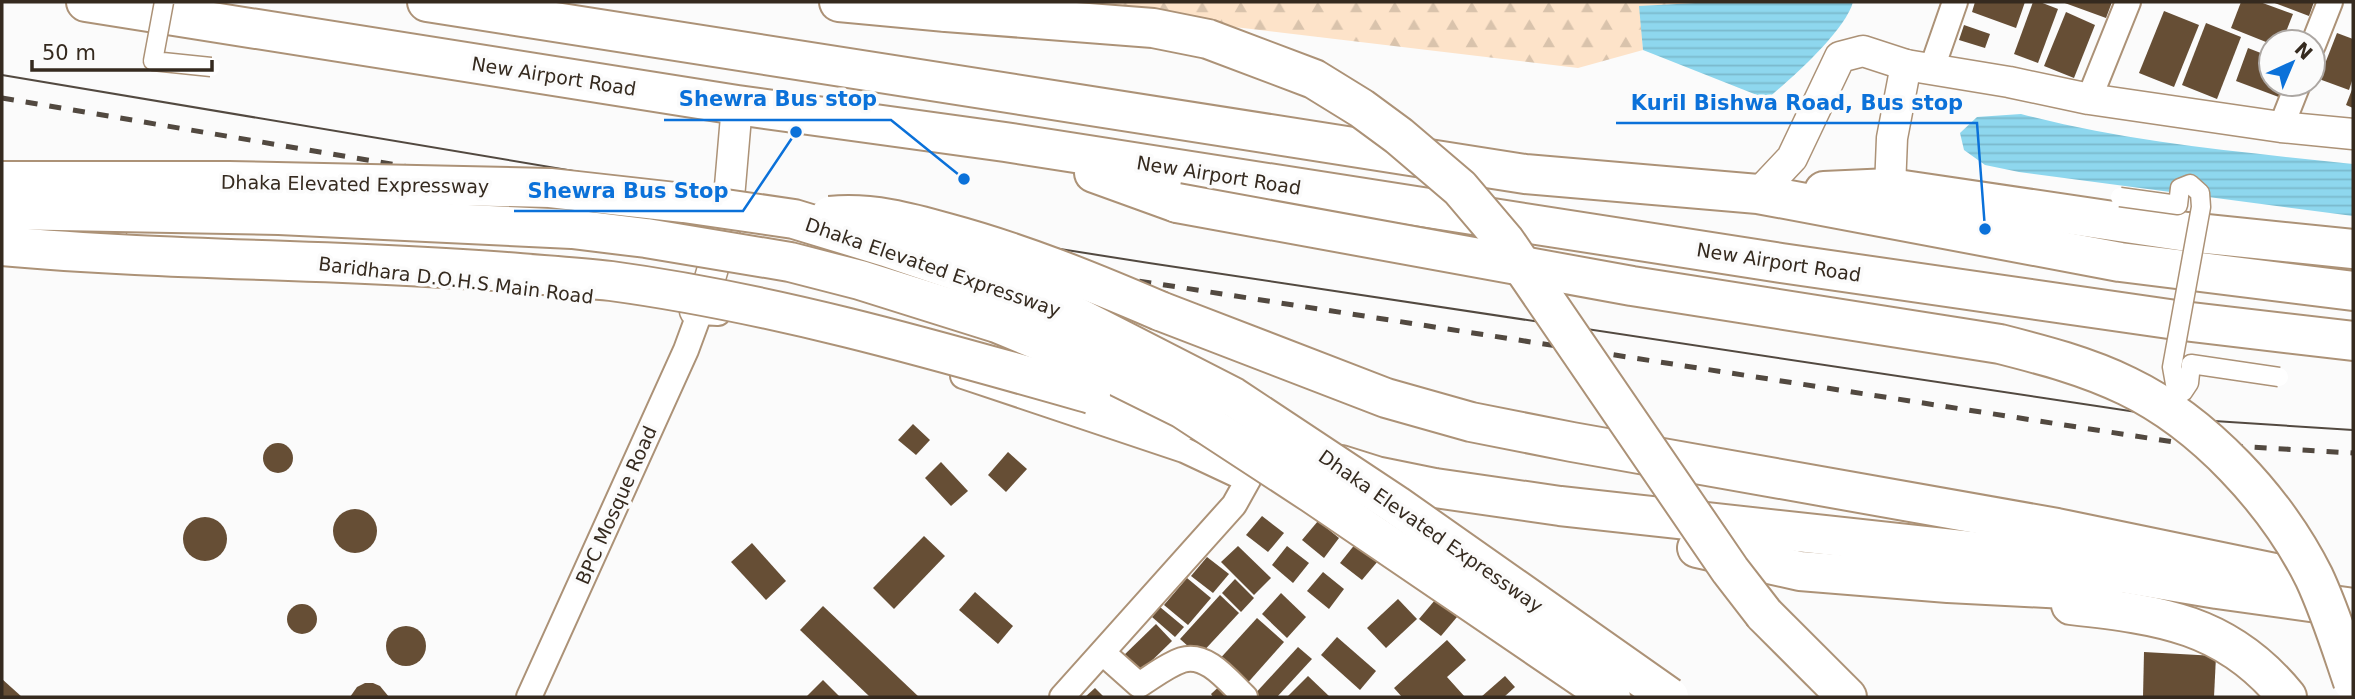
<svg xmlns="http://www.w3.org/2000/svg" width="2355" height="699" font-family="'DejaVu Sans',sans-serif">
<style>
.forest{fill:url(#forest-firs)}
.water{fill:url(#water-rules)}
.building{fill:#664e35}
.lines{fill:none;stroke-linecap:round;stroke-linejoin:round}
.minor-casing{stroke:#ac9277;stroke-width:28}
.tertiary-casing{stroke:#ac9277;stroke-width:33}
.trunk-casing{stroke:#ac9277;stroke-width:42}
.motorway-casing{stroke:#ac9277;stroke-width:42}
.minor{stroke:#fff;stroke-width:24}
.tertiary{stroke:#fff;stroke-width:30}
.trunk{stroke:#fff;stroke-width:38}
.motorway{stroke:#fff;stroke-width:38}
.tram{stroke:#524940;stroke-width:2}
.rail{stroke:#524940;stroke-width:5;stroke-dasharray:12 12;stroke-linecap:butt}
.pedestrian-bridge-casing{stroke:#ac9277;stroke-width:21;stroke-linecap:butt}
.trunk-bridge-casing{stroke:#ac9277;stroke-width:42;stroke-linecap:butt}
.motorway-bridge-casing{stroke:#ac9277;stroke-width:42;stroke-linecap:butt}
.pedestrian-bridge{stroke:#fff;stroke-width:18}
.trunk-bridge{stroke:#fff;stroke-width:38}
.motorway-bridge{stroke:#fff;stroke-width:38}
.labels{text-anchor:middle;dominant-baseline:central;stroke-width:7;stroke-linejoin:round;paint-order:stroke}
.street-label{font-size:19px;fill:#352a1f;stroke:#fbfbfb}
.leader{fill:none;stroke:#0b71d9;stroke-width:2.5}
.callout-dot{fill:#0b71d9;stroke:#fbfbfb;stroke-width:2.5}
.callout-label{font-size:21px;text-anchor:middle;font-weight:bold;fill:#0b71d9;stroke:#fbfbfb;stroke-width:7;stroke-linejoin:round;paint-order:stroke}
</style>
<defs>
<pattern id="forest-firs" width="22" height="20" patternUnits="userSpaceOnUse" patternTransform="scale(1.75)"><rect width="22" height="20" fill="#fde3c9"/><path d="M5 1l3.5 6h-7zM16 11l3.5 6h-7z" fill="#d9c3ac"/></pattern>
<pattern id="water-rules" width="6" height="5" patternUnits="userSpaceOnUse" patternTransform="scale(1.75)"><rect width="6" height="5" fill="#8ed7ee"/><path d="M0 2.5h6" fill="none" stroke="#7bb9cc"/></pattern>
</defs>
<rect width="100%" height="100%" fill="#fbfbfb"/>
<polygon class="forest" points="1060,2 1400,3 1714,2 1640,6 1643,50 1578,68 1059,6"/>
<g class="water">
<path d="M1714 2H1853C1845 31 1792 78 1767 99L1643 50 1639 6Z"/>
<path d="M2021 114C2130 143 2242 152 2353 164V216L2019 172 1985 165 1964 150 1960 133 1977 117Z"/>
</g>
<g class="building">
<polygon points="1975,2 2025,2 2016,28 1972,12"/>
<polygon points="2033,2 2040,2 2058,9 2038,63 2014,54"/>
<polygon points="2062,2 2112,2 2106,18"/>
<polygon points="2241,2 2260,2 2293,14 2282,42 2271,44 2231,28"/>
<polygon points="2272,2 2314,2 2309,16"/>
<polygon points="2164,11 2199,25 2174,87 2139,73"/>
<polygon points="2066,12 2095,25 2074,78 2044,66"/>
<polygon points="2206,23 2241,37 2217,99 2182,85"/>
<polygon points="1964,25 1990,34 1985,48 1959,40"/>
<polygon points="2337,33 2353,39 2353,78 2349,90 2319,79"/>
<polygon points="2248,48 2271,57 2271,84 2290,84 2284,99 2236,81"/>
<polygon points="2353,87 2353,108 2346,105"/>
<polygon points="913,424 930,440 916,455 898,440"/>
<circle cx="278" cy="458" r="15"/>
<polygon points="1008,452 1027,469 1006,492 988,475"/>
<polygon points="941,462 968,491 951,506 925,478"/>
<circle cx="355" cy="531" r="22"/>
<polygon points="1262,516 1284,533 1268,552 1246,535"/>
<circle cx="205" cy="539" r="22"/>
<polygon points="1318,521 1339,538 1324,558 1302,540"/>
<polygon points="924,536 945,556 894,609 873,588"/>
<polygon points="752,543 786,581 766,600 731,562"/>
<polygon points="1356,543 1378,561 1362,580 1340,563"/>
<polygon points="1238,546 1271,578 1254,595 1221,562"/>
<polygon points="1287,546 1309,563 1293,583 1272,565"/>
<polygon points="1207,557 1229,574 1213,593 1191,576"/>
<polygon points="1323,572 1344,589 1329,609 1307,591"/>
<polygon points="1187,578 1211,598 1188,625 1164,605"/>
<polygon points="1235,579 1254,598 1241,612 1222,593"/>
<polygon points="975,592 1013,626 998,644 959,610"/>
<polygon points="1281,593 1306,617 1287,638 1262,614"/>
<polygon points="1220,595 1239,613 1199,656 1180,639"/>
<polygon points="1398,599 1417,619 1386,648 1367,628"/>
<polygon points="1435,600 1457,617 1441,636 1419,619"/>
<circle cx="302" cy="619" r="15"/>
<polygon points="823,606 919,697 870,697 800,630"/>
<polygon points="1160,607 1184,627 1175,637 1152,617"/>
<polygon points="1257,618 1284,642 1244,687 1216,663"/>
<polygon points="1156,624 1172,641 1136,676 1120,659"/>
<circle cx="406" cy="646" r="20"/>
<polygon points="1337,637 1376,671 1360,690 1321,655"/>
<polygon points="1447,640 1466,660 1447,677 1465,697 1402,697 1394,688"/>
<polygon points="1298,647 1312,659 1277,697 1252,697"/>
<polygon points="2144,652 2216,656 2214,697 2143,697"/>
<polygon points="1308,676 1330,697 1287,697"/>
<polygon points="1505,676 1515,687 1504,697 1481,697"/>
<polygon points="2,679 22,697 2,697"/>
<polygon points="823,680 840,697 806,697"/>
<polygon points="1224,682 1238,697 1213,697 1211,694"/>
<polygon points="365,683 373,683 380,686 389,697 350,697 357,687"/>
<polygon points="1095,688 1104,697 1085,697"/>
</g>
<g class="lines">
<g class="minor-casing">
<g id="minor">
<polyline points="2313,45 2330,2"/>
<polyline points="1932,68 1955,2"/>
<polyline points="2089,99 2128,2"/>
<polyline points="2281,127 2298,84"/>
<polyline points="963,376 1184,450 1248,480 1234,505 1062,697"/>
<path d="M1103 653 1139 685C1152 677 1167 665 1182 660 1207 652 1229 682 1245 697"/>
<polyline points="529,697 686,350 700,312 718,313"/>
</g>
</g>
<g class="tertiary-casing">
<g id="tertiary">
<polyline points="1890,188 1892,138 1906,65"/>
<polyline points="1758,194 1792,158 1840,57 1863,51 1906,65 2009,82 2089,99 2281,127 2353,134"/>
<polyline points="7,227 111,236"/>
<polyline points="695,311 700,312 727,221 737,105"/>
</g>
</g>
<g class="trunk-casing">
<g id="trunk">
<polyline points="86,2 737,105 1005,142 1781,263 2183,321 2353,341"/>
<polyline points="427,2 1525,174 1758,194 2120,262 2353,291"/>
<polyline points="1094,173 1177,203"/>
<polyline points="1824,191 1890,188 2187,232 2353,249"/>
</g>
</g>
<g class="motorway-casing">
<g id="motorway">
<polyline points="839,2 946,12"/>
<polyline points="1160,311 1386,398 1471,422 1572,442 2057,528 2275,573"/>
<polyline points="1091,394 1185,421"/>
<polyline points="1341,465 1376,476 1435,488 1560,506 2026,557 2217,589 2353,608"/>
<polyline points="1697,548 1800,571 1948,583 2103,591"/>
<path d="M2071 605C2160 615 2227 623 2287 697"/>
<polyline points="1764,614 1847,697"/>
</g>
</g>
<use href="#minor" class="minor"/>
<use href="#tertiary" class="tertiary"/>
<use href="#trunk" class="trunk"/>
<use href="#motorway" class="motorway"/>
<polyline class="tram" points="2,75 729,197 1149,263 2183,419 2353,430"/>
<polyline class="rail" points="2,98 727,221 1152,283 2180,443 2353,453"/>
<g class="pedestrian-bridge-casing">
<g id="pedestrian-bridge">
<polyline points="164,2 153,61 211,67"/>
<polyline points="2120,197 2178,205 2180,188 2190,184 2200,193 2201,207 2172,367 2175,384 2183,392 2189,383 2191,364 2279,377"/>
</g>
</g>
<g class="trunk-bridge-casing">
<path id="trunk-bridge" d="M1177 203 1632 286 2000 344C2043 355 2086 366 2127 386 2204 423 2276 501 2314 577 2330 611 2341 647 2353 682"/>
</g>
<g class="motorway-bridge-casing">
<g id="motorway-bridge">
<polyline points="946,12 1153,28 1208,39 1314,79 1361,108 1399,136 1460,188 1505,241 1730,570 1764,614"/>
<polyline points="2,181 229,181 550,188 684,203 794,219 886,247 989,282 1073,315 1233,397 1396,505 1669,697"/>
<polyline points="2,210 279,215 572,229 646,238 790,262 860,280 997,323 1076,356 1183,409 1313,494 1611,697"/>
<path d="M830 216C871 212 909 222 947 233 1021 253 1090 281 1160 311"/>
<path d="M2 246C169 261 338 259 506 272 540 275 576 277 611 281 773 303 933 349 1091 394"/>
</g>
</g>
<use href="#pedestrian-bridge" class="pedestrian-bridge"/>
<use href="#trunk-bridge" class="trunk-bridge"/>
<use href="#motorway-bridge" class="motorway-bridge"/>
</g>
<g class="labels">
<g class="street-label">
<text transform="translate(554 76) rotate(9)">New Airport Road</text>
<text transform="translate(1219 175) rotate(9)">New Airport Road</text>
<text transform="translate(355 184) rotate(1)">Dhaka Elevated Expressway</text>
<text transform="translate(1779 262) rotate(9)">New Airport Road</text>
<text transform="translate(933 267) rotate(19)">Dhaka Elevated Expressway</text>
<text transform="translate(456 280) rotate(7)">Baridhara D.O.H.S Main Road</text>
<text transform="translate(616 505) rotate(-66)">BPC Mosque Road</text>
<text transform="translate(1431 531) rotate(35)">Dhaka Elevated Expressway</text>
</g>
</g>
<path class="leader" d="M964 179L891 120H664M1985 229L1977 123H1616M796 132L743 211H514"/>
<g class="callout-dot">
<circle cx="964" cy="179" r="7"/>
<circle cx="1985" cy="229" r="7"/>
<circle cx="796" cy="132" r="7"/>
</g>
<g class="callout-label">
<text x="778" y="106">Shewra Bus stop</text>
<text x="1797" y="110">Kuril Bishwa Road, Bus stop</text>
<text x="628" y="198">Shewra Bus Stop</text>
</g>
<rect width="2355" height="699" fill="none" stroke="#352a1f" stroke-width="7"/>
<g transform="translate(2292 63) rotate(44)"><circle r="33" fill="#fbfbfb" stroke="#aca7a3" stroke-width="2"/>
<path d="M0-5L12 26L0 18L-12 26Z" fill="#0b71d9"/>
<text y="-10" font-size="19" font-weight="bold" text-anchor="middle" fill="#352a1f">N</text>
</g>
<path d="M32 60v10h180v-10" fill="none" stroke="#352a1f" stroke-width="3.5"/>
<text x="42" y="60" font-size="21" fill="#352a1f" stroke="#fbfbfb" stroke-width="5" paint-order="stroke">50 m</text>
</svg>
